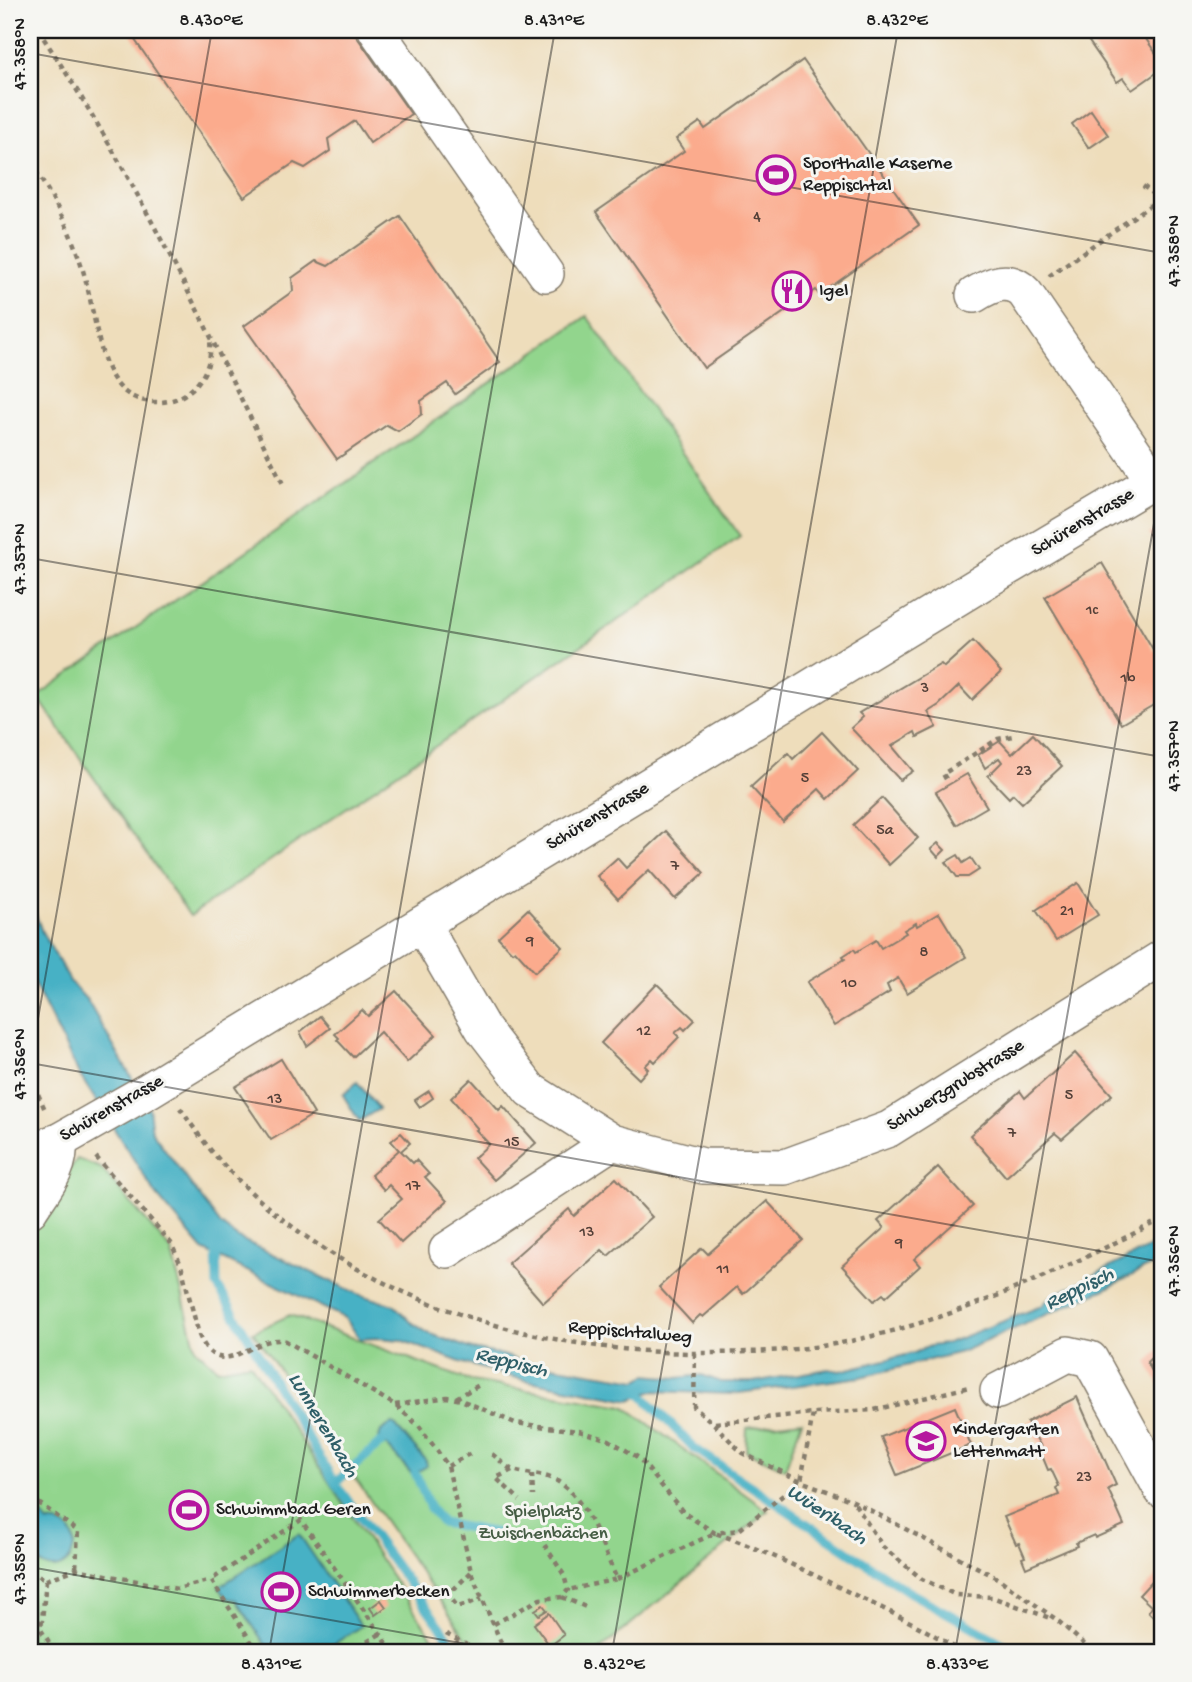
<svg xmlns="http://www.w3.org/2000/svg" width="1192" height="1682" font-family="'Gochi Hand',sans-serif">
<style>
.green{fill:#92d58d;stroke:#577854;stroke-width:2}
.water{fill:#47b1c5;stroke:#326670;stroke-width:2}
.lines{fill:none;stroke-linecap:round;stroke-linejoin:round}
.stream{stroke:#47b1c5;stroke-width:9}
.building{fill:#fbab8d}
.minor-casing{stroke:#857c6c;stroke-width:38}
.path{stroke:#857c6c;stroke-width:4.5;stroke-dasharray:5 5;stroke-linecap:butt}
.minor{stroke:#fff;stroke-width:35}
.ticks{fill:none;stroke:#1c1c1c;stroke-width:2;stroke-opacity:0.45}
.labels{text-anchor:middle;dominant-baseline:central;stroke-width:6;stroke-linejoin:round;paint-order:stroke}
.number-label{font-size:16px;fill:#544038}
.poi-label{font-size:19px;fill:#1c1c1c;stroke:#f6f6f2;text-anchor:start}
.street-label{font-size:19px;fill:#1c1c1c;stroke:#f6f6f2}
.park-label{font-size:19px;fill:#455d44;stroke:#f6f6f2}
.water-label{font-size:21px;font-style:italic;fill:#2f5f68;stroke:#f6f6f2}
.neatline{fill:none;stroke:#1c1c1c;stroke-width:2.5}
.ticks-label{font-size:18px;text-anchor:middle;fill:#1c1c1c}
</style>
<rect width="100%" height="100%" fill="#f6f6f2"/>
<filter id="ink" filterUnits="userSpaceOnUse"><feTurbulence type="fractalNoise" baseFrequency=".0143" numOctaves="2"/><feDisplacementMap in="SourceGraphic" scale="14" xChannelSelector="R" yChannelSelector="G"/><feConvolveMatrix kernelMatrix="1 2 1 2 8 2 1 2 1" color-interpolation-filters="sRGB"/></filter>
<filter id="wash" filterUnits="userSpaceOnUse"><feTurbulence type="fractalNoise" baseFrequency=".00686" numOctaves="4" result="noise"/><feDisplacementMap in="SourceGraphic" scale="28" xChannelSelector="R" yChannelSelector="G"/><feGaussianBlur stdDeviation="1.57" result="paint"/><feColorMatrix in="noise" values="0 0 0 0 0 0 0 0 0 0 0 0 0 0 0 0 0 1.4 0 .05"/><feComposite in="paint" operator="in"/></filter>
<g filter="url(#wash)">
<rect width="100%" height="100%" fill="#edb"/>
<g class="green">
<polygon points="587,316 740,536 190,916 37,696"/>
<polygon points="77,1159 101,1168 171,1250 196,1349 218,1369 250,1363 442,1652 30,1652 30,1224"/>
<polygon points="290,1315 471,1381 624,1406 768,1511 597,1652 476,1652 253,1332"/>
<polygon points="802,1421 785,1469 746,1451 747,1428"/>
</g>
<g class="water">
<path d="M30 307C37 347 41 384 30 424Z"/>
<polygon points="30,898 42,932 71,983 87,1000 149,1108 152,1132 221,1225 238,1238 358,1294 394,1305 410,1321 428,1333 472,1349 503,1355 520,1361 638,1380 646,1375 678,1378 702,1375 721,1382 753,1382 828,1369 840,1371 914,1353 930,1346 945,1344 1042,1306 1050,1297 1162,1241 1162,1260 1107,1288 961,1352 861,1377 731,1394 653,1391 630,1400 524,1380 460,1362 401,1340 379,1338 360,1339 345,1318 203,1250 157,1196 79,1074 30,976"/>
<polygon points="357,1082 379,1109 359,1121 343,1095"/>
<polygon points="391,1424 395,1425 426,1461 427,1466 415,1473 411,1473 379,1437 381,1431"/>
<path d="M30 1508 40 1513 48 1523C91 1519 75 1584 41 1564 35 1561 31 1553 30 1547 28 1534 30 1521 30 1508Z"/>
<polygon points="299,1534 361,1626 322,1652 270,1652 236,1600 227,1598 219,1587"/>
</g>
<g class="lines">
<g class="stream">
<polyline points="216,1246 217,1285 335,1483 446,1634 457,1652"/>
<polyline points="635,1388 694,1448 909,1592 1018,1652"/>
<polyline points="415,1473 430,1508 442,1523 498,1533"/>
<polyline points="335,1483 383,1441"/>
</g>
</g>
<g id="blocks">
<g class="building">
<polygon points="128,30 352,30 411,114 370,143 355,121 328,139 330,151 305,168 294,163 244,197"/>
<polygon points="1081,30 1160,30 1146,39 1162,62 1162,69 1132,90 1123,78 1117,82"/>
<polygon points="803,60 919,225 819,295 816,290 704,368 596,212 684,151 676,139 700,122 705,129"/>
<polygon points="1091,110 1108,135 1089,148 1072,124"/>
<polygon points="400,216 500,362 455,394 447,383 421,401 422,414 398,431 387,425 337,459 244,326 293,291 292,278 316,261 328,266"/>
<polygon points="1162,526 1162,557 1149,534"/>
<polygon points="1102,563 1154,651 1162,646 1162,700 1121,724 1045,597"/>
<polygon points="973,641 1001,672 972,700 959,686 939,705 928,712 937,727 917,737 915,732 892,746 913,771 900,780 851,728 863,717 859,713 941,664 944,667"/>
<polygon points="822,732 858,771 828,799 819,789 783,822 751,787 788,753 793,759"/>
<polygon points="1033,734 1062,766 1022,803 1013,794 1009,798 988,776 1002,762 999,758 985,768 978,755 1000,741 1012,754"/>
<polygon points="967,774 987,807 956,825 936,792"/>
<polygon points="882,798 918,838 889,865 853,825"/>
<polygon points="666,831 704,873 675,899 649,870 618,899 597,876 617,858 626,868"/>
<polygon points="938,843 945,850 938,857 931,849"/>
<polygon points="958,855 963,863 971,858 979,870 968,877 957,877 946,862"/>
<polygon points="1078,883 1098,915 1056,941 1036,910"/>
<polygon points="528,909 563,947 535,972 515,950 512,952 498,937"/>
<polygon points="939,913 966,957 907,993 898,978 887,985 890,992 834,1026 807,982 845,959 843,956 854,949 856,952 876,940 881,948 906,933 904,930 916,923 917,926"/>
<polygon points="657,984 695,1020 685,1030 682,1027 675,1033 679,1037 655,1062 652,1059 645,1066 648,1069 639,1079 601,1043"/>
<polygon points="396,991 436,1035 407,1062 380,1032 353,1057 337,1040 339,1038 335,1034 362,1010 368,1016"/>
<polygon points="320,1016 330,1028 307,1046 300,1032"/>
<polygon points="1075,1053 1112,1095 1062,1139 1055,1133 1006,1177 970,1135 1020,1091 1025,1098"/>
<polygon points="281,1059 314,1114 271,1140 235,1087"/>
<polygon points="471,1079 499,1110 503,1106 536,1143 494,1180 474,1158 489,1144 476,1130 478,1129 451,1098"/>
<polygon points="429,1091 433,1098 420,1107 415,1100"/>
<polygon points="401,1133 410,1143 401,1151 413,1163 416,1160 429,1174 425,1177 447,1201 401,1243 379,1219 402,1199 389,1185 384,1190 371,1175 399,1150 391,1141"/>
<polygon points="938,1167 973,1206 914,1259 920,1266 886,1297 883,1294 874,1301 842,1266 884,1228 878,1221"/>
<polygon points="616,1178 652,1217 608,1256 602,1250 543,1303 508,1263 569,1209 574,1216"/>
<polygon points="767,1201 803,1240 743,1294 737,1287 703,1317 700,1315 692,1323 659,1287 702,1248 708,1254"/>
<polygon points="1162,1335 1162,1390 1147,1362 1160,1349 1158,1337"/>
<polygon points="1077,1397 1116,1485 1108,1489 1124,1525 1095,1538 1094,1535 1076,1543 1077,1546 1026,1568 1022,1558 1025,1557 1019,1543 1016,1544 1004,1517 1059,1495 1056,1488 1059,1486 1051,1469 1048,1470 1041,1453 1044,1452 1027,1422"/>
<polygon points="955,1407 971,1445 897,1475 881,1437"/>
<polygon points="1162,1570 1162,1626 1148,1612 1152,1607 1139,1595"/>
<polygon points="381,1600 386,1607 375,1615 370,1608"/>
<polygon points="543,1605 547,1610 539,1615 535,1610"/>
<polygon points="549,1613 564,1635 550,1646 534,1624"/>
</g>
</g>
</g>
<g filter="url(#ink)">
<use href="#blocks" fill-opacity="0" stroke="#857c6c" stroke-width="2"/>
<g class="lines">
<g class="minor-casing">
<g id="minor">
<polyline points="376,30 546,274"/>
<path d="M974 295C992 284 1009 276 1025 293L1154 481"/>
<polyline points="422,924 483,1029 530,1090 612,1142 703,1166 785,1167 889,1129 1162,958"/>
<polyline points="30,1151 59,1141 149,1090 990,578 1162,476"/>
<path d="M30 1210C44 1188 62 1169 59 1141"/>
<polyline points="447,1250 612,1142"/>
<polyline points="998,1391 1068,1354 1090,1359 1162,1490"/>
</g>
</g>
<g class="path">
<path d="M38 30C135 173 207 331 284 486"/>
<path d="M30 163C48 189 64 217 75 247 83 267 88 288 92 309 101 346 105 400 154 402 169 403 182 398 193 388 206 375 212 359 210 340"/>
<polyline points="1143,186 1162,200"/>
<polyline points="1049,276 1162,197"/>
<polyline points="946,779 943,774 998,739 1013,736"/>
<polyline points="30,1076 46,1112"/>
<path d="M180 1108C193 1127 207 1147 223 1164 346 1298 535 1355 712 1353 763 1352 815 1350 864 1338 969 1314 1067 1268 1162 1219"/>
<path d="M96 1157 171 1243 181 1265 199 1335C221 1387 253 1332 286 1341L395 1405 420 1427 448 1466 471 1572 505 1652"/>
<polyline points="695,1353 694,1407 714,1424 742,1453 801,1481 853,1501 999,1579 1057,1620 1093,1652"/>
<polyline points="456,1398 481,1384"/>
<polyline points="395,1405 447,1397 461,1400 515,1423 579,1431 609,1440 639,1458 684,1513 715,1533 739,1530 801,1481 813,1413"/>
<polyline points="715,1423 813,1413 874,1410 969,1387"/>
<path d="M492 1454C499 1459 506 1468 514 1470 528 1475 543 1473 557 1481 586 1497 603 1550 617 1579L568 1590"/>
<polyline points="448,1466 471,1453"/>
<polyline points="512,1470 496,1478 520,1500"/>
<polyline points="532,1474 533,1496"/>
<polyline points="30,1497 78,1531 76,1569"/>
<polyline points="855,1504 883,1547 922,1579 956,1595 992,1597 1050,1618"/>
<polyline points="30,1570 46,1580"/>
<polyline points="471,1572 448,1595 458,1607 482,1599"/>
<path d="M617 1579 715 1533C764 1550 810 1573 857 1596 892 1613 929 1630 961 1652"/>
<polyline points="46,1580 76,1569 177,1589 211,1580"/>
<polyline points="46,1580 41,1630 56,1652"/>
<polyline points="562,1597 588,1608"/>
<polyline points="494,1624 540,1599 562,1597 568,1590 564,1575 544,1544"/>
<polyline points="446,1634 480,1652"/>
<polyline points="258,1652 211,1580 301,1520 393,1652"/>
<polyline points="350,1652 380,1634"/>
</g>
<use href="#minor" class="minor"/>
</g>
</g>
<path class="ticks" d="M30 53 1162 253M30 558 1162 757M30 1063 1162 1262M30 1064 212 30M30 1567 511 1652M269 1652 555 30M612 1652 898 30M955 1652 1162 478"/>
<defs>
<g id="stadium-ring" transform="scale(2.0125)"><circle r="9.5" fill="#f6f6f2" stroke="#b5179e" stroke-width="1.5"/><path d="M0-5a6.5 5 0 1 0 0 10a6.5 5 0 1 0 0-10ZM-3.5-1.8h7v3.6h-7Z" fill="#b5179e"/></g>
<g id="restaurant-ring" transform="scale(2.0125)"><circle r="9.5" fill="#f6f6f2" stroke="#b5179e" stroke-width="1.5"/><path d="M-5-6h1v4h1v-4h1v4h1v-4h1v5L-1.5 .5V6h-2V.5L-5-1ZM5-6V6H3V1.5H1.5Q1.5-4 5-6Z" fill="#b5179e"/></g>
<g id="school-ring" transform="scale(2.0125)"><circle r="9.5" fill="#f6f6f2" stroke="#b5179e" stroke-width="1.5"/><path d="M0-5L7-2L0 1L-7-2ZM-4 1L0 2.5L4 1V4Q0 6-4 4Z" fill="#b5179e"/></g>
</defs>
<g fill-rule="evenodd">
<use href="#stadium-ring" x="776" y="175"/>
<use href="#restaurant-ring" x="792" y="291"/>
<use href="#school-ring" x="926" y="1441"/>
<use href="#stadium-ring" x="189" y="1510"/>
<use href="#stadium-ring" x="281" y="1592"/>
</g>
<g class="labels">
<g class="number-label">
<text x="757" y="218">4</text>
<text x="1092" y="611">1c</text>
<text x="1128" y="679">1b</text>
<text x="925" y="689">3</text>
<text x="1024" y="772">23</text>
<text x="805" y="779">5</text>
<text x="885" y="831">5a</text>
<text x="675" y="867">7</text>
<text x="1067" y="912">21</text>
<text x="530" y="942">9</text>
<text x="924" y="953">8</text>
<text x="849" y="984">10</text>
<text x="644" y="1032">12</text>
<text x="1069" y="1096">5</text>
<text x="275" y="1100">13</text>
<text x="1012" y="1134">7</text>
<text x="512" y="1143">15</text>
<text x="413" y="1187">17</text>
<text x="587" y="1233">13</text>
<text x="899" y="1244">9</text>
<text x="723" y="1270">11</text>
<text x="1084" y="1478">23</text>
</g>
<g class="poi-label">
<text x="803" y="164">Sporthalle Kaserne<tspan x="803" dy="22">Reppischtal</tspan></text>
<text x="819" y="291">Igel</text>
<text x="953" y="1430">Kindergarten<tspan x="953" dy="22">Lettenmatt</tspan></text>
<text x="216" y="1510">Schwimmbad Geren</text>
<text x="308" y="1592">Schwimmerbecken</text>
</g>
<g class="street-label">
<text transform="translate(1083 523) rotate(-31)">Schürenstrasse</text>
<text transform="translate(598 817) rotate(-31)">Schürenstrasse</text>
<text transform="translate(956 1086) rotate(-32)">Schwerzgrubstrasse</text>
<text transform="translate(112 1109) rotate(-30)">Schürenstrasse</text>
<text transform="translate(630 1333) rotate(5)">Reppischtalweg</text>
</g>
<g class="park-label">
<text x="543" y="1512">Spielplatz<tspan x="543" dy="22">Zwischenbächen</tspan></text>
</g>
<g class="water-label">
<text transform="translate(1080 1290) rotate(-26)">Reppisch</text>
<text transform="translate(511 1364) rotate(14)">Reppisch</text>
<text transform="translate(322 1426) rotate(59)">Lunnerenbach</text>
<text transform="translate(826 1516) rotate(34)">Wüeribach</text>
</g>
</g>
<rect width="1192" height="1682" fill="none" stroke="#f6f6f2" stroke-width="77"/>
<rect x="38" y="38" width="1116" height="1606" class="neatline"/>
<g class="ticks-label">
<text x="211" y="25">8.430°E</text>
<text x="554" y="25">8.431°E</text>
<text x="897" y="25">8.432°E</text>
<text transform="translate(19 54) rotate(-90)" y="6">47.358°N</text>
<text transform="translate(1173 251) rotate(-90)" y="6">47.358°N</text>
<text transform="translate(19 559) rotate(-90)" y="6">47.357°N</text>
<text transform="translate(1173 756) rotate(-90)" y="6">47.357°N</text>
<text transform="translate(19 1064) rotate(-90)" y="6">47.356°N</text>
<text transform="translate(1173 1261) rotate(-90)" y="6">47.356°N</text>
<text transform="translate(19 1569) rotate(-90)" y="6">47.355°N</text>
<text x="271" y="1669">8.431°E</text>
<text x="614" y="1669">8.432°E</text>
<text x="957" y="1669">8.433°E</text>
</g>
</svg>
